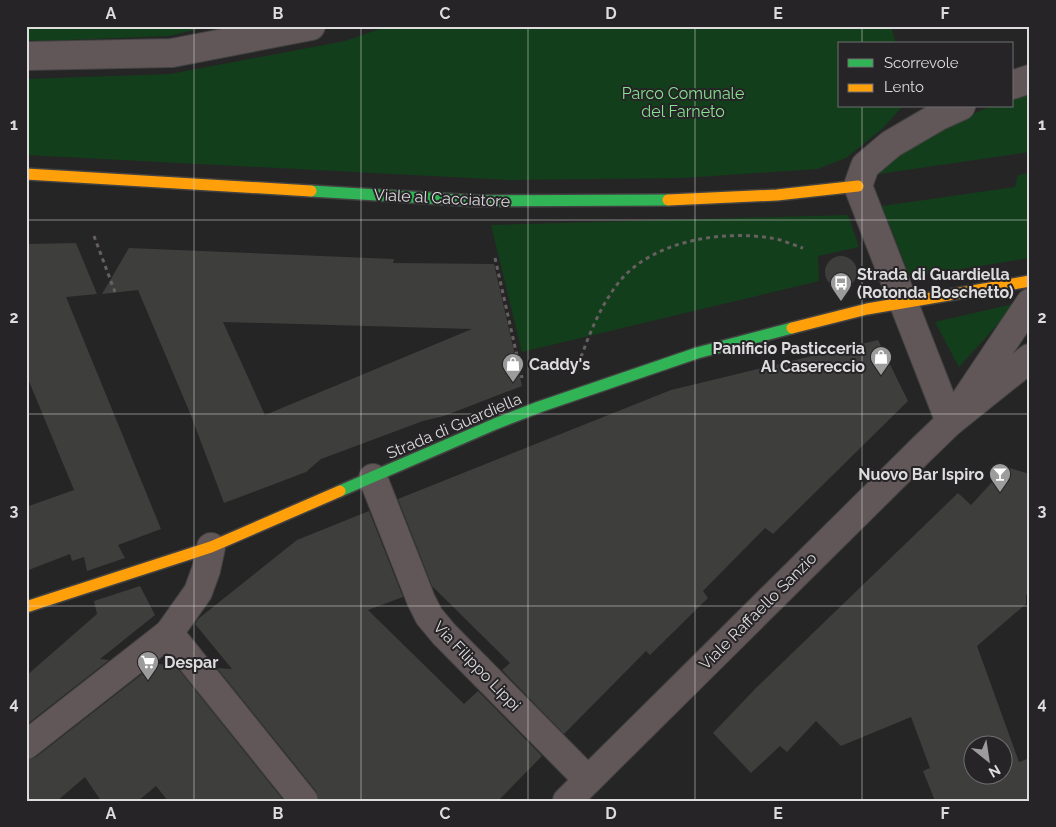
<svg xmlns="http://www.w3.org/2000/svg" width="1056" height="827" font-family="Raleway,sans-serif">
<style>
.green{fill:#133e1b}
.building{fill:#3e3e3d;fill-rule:evenodd}
.lines{fill:none;stroke-linecap:round;stroke-linejoin:round}
.street-casing{stroke:#434243;stroke-width:30}
.fast-casing{stroke:#434243;stroke-width:14}
.slow-casing{stroke:#434243;stroke-width:14}
.path{stroke:#676061;stroke-width:3;stroke-dasharray:4 4;stroke-linecap:butt}
.street{stroke:#625758;stroke-width:28}
.fast{stroke:#30b455;stroke-width:11}
.slow{stroke:#ff9f0a;stroke-width:11}
.grid{fill:none;stroke:#dddcdd;stroke-width:1;stroke-opacity:0.55}
.labels{text-anchor:middle;dominant-baseline:central;stroke-width:4;stroke-linejoin:round;paint-order:stroke}
.park-label{font-size:16px;fill:#85e28f;stroke:#262427}
.street-label{font-size:16px;fill:#dddcdd;stroke:#262427}
.poi-label{font-size:16px;font-weight:bold;fill:#dddcdd;stroke:#262427;text-anchor:start}
.neatline{fill:none;stroke:#dddcdd;stroke-width:2}
.grid-label{font-size:16px;text-anchor:middle;font-weight:bold;fill:#dddcdd}
</style>
<rect width="100%" height="100%" fill="#262526"/>
<g class="green">
<polygon points="26,26 210,26 169,36 41,41 26,40"/>
<polygon points="388,26 891,26 896,44 840,44 840,106 903,106 882,129 846,158 817,169 683,178 508,180 26,155 26,79 170,74 345,41"/>
<polygon points="1030,90 1030,152 879,174 892,159 947,127 990,106 1012,106 1012,95"/>
<polygon points="1030,173 1030,258 910,277 882,206 1015,187 1018,175"/>
<polygon points="848,215 859,247 818,256 819,281 522,352 491,225"/>
<polygon points="1017,303 959,367 935,322"/>
</g>
<g class="building">
<polygon points="76,243 97,294 66,297 161,529 118,545 125,558 87,571 84,557 72,561 70,554 26,571 26,507 74,490 26,374 26,244"/>
<path d="M129 248 394 259 393 263 494 264 522 386 444 416 423 421 321 459 306 472 224 503 190 413 138 290 102 294ZM223 322 472 329 265 415Z"/>
<circle cx="841" cy="272" r="16"/>
<polygon points="878,340 908,401 773,534 765,528 703,591 708,598 650,655 646,651 564,734 502,670 510,663 432,586 398,499 671,390"/>
<path d="M1006 467 1030 474V589L1026 596V604L977 646 1019 762 1030 758V801H935L923 771 930 768 911 717 841 746 816 721 787 752 780 746 751 773 713 733 755 689 958 493 971 505ZM974 744H1004V774H974Z"/>
<polygon points="369,511 403,597 368,610 464,704 478,691 542,756 498,801 319,801 316,791 217,668 232,669 195,624 198,619 297,540"/>
<polygon points="140,586 155,615 100,659 109,660 26,725 26,676 97,614 94,601"/>
<polygon points="155,664 175,665 284,801 168,801 156,786 138,801 101,801 85,777 57,801 26,801 26,760 36,757"/>
</g>
<g class="lines">
<g class="street-casing">
<g id="street">
<polyline points="26,56 172,53 311,26"/>
<polyline points="1012,85 1030,79"/>
<polyline points="965,400 1030,303"/>
<polyline points="950,422 858,186 865,166 891,144 939,116 961,106"/>
<polyline points="373,478 421,600 429,616 444,634 588,780"/>
<polyline points="169,633 304,801"/>
<polyline points="26,745 169,633 198,592 206,570 211,547"/>
<polyline points="567,801 922,449 950,422 1030,358"/>
</g>
</g>
<g class="fast-casing">
<g id="fast">
<polyline points="311,191 477,201 668,200"/>
<polyline points="340,491 495,424 539,407 697,353 792,328"/>
</g>
</g>
<g class="slow-casing">
<g id="slow">
<polyline points="26,174 311,191"/>
<polyline points="668,200 777,195 858,186"/>
<polyline points="792,328 867,309 1030,281"/>
<polyline points="26,607 211,547 340,491"/>
</g>
</g>
<g class="path">
<polyline points="94,236 115,292"/>
<polyline points="495,258 522,378"/>
<path d="M581 357C591 330 601 305 619 282 652 241 721 230 771 238 781 239 793 245 803 248"/>
</g>
<use href="#street" class="street"/>
<use href="#fast" class="fast"/>
<use href="#slow" class="slow"/>
</g>
<path class="grid" d="M194 26V801M361 26V801M528 26V801M695 26V801M862 26V44M862 106V801M26 220H1030M26 414H1030M26 606H1030"/>
<defs>
<g id="bus-pin" transform="scale(1.125)"><path d="M0 17L-7.5 6A9.5 9.5 0 1 1 7.5 6Z" fill="#9d9c9d" stroke="#262427"/><path d="M-5-6H5V4H4V6H2V4H-2V6H-4V4H-5ZM-3.5-4V0h7V-4ZM-3.5 1.2v1.5H-2V1.2ZM2 1.2v1.5H3.5V1.2Z" fill="#fff"/></g>
<g id="shop-pin" transform="scale(1.125)"><path d="M0 17L-7.5 6A9.5 9.5 0 1 1 7.5 6Z" fill="#9d9c9d" stroke="#262427"/><path d="M-5-2.5h2.3a2.7 3.5 0 0 1 5.4 0H5L5.5 6h-11ZM-1.5-2.5h3a1.5 2.3 0 0 0-3 0Z" fill="#fff"/></g>
<g id="bar-pin" transform="scale(1.125)"><path d="M0 17L-7.5 6A9.5 9.5 0 1 1 7.5 6Z" fill="#9d9c9d" stroke="#262427"/><path d="M-6-5H6L.8 .8V4.5H3.5V6h-7V4.5H-.8V.8Z" fill="#fff"/></g>
<g id="supermarket-pin" transform="scale(1.125)"><path d="M0 17L-7.5 6A9.5 9.5 0 1 1 7.5 6Z" fill="#9d9c9d" stroke="#262427"/><path d="M-6-5.5h2.5l.6 2H6L4.5 2H-2.5L-4.4-4H-6ZM-1.5 3.2a1.3 1.3 0 1 0 .1 0ZM3 3.2a1.3 1.3 0 1 0 .1 0Z" fill="#fff"/></g>
</defs>
<g fill-rule="evenodd">
<use href="#bus-pin" x="841" y="283"/>
<use href="#shop-pin" x="881" y="357"/>
<use href="#shop-pin" x="513" y="364"/>
<use href="#bar-pin" x="1000" y="474"/>
<use href="#supermarket-pin" x="148" y="662"/>
</g>
<g class="labels">
<g class="park-label">
<text x="683" y="93">Parco Comunale<tspan x="683" dy="18">del Farneto</tspan></text>
</g>
<g class="street-label">
<text transform="translate(442 198) rotate(3)">Viale al Cacciatore</text>
<text transform="translate(454 426) rotate(-23)">Strada di Guardiella</text>
<text transform="translate(758 611) rotate(-45)">Viale Raffaello Sanzio</text>
<text transform="translate(477 666) rotate(46)">Via Filippo Lippi</text>
</g>
<g class="poi-label">
<text x="857" y="274">Strada di Guardiella<tspan x="857" dy="18">(Rotonda Boschetto)</tspan></text>
<text x="865" y="348" text-anchor="end">Panificio Pasticceria<tspan x="865" dy="18">Al Casereccio</tspan></text>
<text x="529" y="364">Caddy's</text>
<text x="984" y="474" text-anchor="end">Nuovo Bar Ispiro</text>
<text x="164" y="662">Despar</text>
</g>
</g>
<rect width="1056" height="827" fill="none" stroke="#262427" stroke-width="55"/>
<rect x="838" y="42" width="175" height="65" fill="#262427" stroke="#6f6e70"/>
<rect x="848" y="59" width="25" height="8" fill="#30b455" stroke="#6f6e70"/>
<text x="884" y="68" font-size="15" fill="#dddcdd">Scorrevole</text>
<rect x="848" y="84" width="25" height="8" fill="#ff9f0a" stroke="#6f6e70"/>
<text x="884" y="92" font-size="15" fill="#dddcdd">Lento</text>
<g transform="translate(988 760) rotate(150)"><circle r="24" fill="#262427" stroke="#6f6e70"/>
<path d="M0-4L9 19L0 12L-9 19Z" fill="#9d9c9d"/>
<text y="-8" font-size="14" font-weight="bold" text-anchor="middle" fill="#dddcdd">N</text>
</g>
<rect x="28" y="28" width="1000" height="772" class="neatline"/>
<g class="grid-label">
<text x="111" y="19">A</text>
<text x="278" y="19">B</text>
<text x="445" y="19">C</text>
<text x="611" y="19">D</text>
<text x="778" y="19">E</text>
<text x="945" y="19">F</text>
<text x="14" y="130">1</text>
<text x="1042" y="130">1</text>
<text x="14" y="323">2</text>
<text x="1042" y="323">2</text>
<text x="14" y="516">3</text>
<text x="1042" y="516">3</text>
<text x="14" y="709">4</text>
<text x="1042" y="709">4</text>
<text x="111" y="819">A</text>
<text x="278" y="819">B</text>
<text x="445" y="819">C</text>
<text x="611" y="819">D</text>
<text x="778" y="819">E</text>
<text x="945" y="819">F</text>
</g>
</svg>
